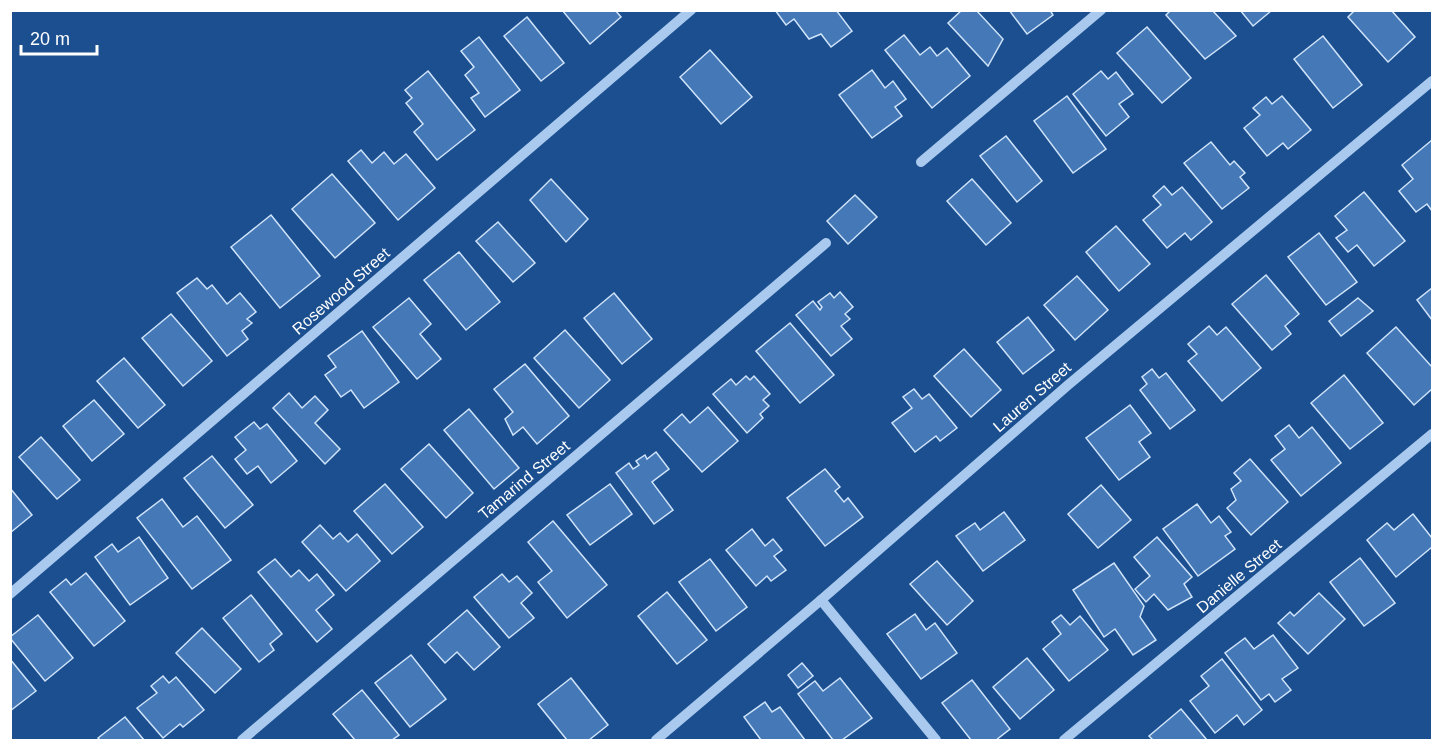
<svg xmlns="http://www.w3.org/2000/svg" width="1443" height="751" font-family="Arial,sans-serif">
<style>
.building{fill:#4478b7;stroke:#cfe3fa;stroke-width:1.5}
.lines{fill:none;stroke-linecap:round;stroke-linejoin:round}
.minor{stroke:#a9c9ee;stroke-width:10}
.labels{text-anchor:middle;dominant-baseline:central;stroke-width:6;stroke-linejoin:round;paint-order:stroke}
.street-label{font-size:16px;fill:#fff;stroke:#1b4f8f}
</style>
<rect width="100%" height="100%" fill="#1b4f8f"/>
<g class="building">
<polygon points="562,10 615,10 621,17 590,44"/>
<polygon points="775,10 836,10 852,31 831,47 821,34 809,39 794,19 786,25"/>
<polygon points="962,10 976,10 1003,39 988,66 948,23"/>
<polygon points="1009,10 1050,10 1053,15 1027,34"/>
<polygon points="1171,10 1212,10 1236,36 1205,59 1166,15"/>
<polygon points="1240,10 1271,10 1271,11 1253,26"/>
<polygon points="1355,10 1391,10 1415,37 1388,62 1348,17"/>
<polygon points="527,17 564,63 541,81 504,36"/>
<polygon points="1147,27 1191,78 1162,103 1117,53"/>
<polygon points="904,35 920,55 930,47 937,56 947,48 970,76 932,108 885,50"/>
<polygon points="1323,36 1362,85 1333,108 1294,59"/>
<polygon points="479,37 520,90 485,117 471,98 479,93 465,75 474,67 461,51"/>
<polygon points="710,50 752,97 721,124 680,77"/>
<polygon points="872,70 885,88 893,81 906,99 895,107 902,116 872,138 839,95"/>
<polygon points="428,71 475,130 437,160 414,132 423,124 406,103 412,98 405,90"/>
<polygon points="1101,71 1108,79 1116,72 1133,94 1119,104 1129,117 1106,136 1073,94"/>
<polygon points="1067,96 1106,149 1073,173 1034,121"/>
<polygon points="1282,96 1311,130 1288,149 1283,143 1267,156 1244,128 1260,115 1253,108 1266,97 1272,104"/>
<polygon points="1006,136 1042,181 1017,202 980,156"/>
<polygon points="1432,140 1432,211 1427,204 1416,212 1399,191 1413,179 1402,165"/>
<polygon points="1211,142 1230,165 1234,161 1245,173 1240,177 1249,188 1222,209 1184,163"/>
<polygon points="361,150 372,163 384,152 394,164 406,154 435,188 398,220 348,161"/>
<polygon points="332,174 375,223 335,258 292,209"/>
<polygon points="551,179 588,219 566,242 530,200"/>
<polygon points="972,179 1011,223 986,245 947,201"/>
<polygon points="1164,186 1172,195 1182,187 1212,222 1191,240 1185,233 1167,248 1143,220 1161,205 1153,196"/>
<polygon points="1364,192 1405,241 1374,266 1357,245 1348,252 1336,238 1347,230 1335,216"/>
<polygon points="855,195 877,217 848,244 827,221"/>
<polygon points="271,215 320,276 280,308 231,247"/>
<polygon points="498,222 535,263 513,282 476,241"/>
<polygon points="1116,226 1150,264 1119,291 1086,252"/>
<polygon points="1319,233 1357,282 1326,305 1288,257"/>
<polygon points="459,252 500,302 466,330 424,280"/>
<polygon points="1266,275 1299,314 1285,326 1291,334 1272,350 1232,304"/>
<polygon points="1077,276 1108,310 1075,340 1044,305"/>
<polygon points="197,278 207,289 212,285 227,304 240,293 256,312 247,319 252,323 242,331 248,339 227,356 177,293"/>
<polygon points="1432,288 1432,320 1417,300"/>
<polygon points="840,292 853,307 845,314 850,319 841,326 852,339 831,356 796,315 813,301 820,310 822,307 818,302 830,293 834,298"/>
<polygon points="614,293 652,339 622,364 584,318"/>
<polygon points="409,298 431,324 420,334 441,359 417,379 373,327"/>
<polygon points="1358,298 1373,311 1341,336 1329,321"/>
<polygon points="171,314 212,361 183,386 142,338"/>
<polygon points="1028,317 1054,350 1023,374 997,342"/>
<polygon points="790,323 834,375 800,403 756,351"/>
<polygon points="1209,326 1217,335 1226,327 1261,368 1222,401 1188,361 1197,354 1188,344"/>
<polygon points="1396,327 1432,367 1432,389 1414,405 1367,353"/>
<polygon points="565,330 610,380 579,408 534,358"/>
<polygon points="362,331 399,382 364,408 351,390 341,397 325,375 336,367 328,356"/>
<polygon points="964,349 1001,390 971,417 934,376"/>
<polygon points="124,358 165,405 138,428 97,381"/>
<polygon points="525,364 569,416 537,444 523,427 513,435 505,419 513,412 494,389"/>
<polygon points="1152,369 1159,378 1166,373 1195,410 1170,429 1140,390 1147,384 1142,377"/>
<polygon points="1344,375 1383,423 1350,449 1311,403"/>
<polygon points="746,376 750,380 754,376 770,394 763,400 769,406 760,414 763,418 747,433 713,394 731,379 736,385"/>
<polygon points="914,389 922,399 929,394 957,428 940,441 936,436 915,452 892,423 912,408 903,397"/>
<polygon points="289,393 302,408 315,396 328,410 315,423 340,449 325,464 273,408"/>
<polygon points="94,400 124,434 92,461 63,426"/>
<polygon points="1130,405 1151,433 1139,442 1150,457 1119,480 1086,438"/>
<polygon points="708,407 738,441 702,472 664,430 682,414 690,423"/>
<polygon points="469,409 519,468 494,489 444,430"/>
<polygon points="254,422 260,429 267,424 297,461 271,483 258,466 247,474 235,459 246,450 235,437"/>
<polygon points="1289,425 1299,438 1312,427 1341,463 1301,496 1271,460 1285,449 1275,436"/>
<polygon points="41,437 80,480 57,499 19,457"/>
<polygon points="429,444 473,493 446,518 401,469"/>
<polygon points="656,452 669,469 652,482 673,510 654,524 616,473 629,463 633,469 639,465 636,461 645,455 647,459"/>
<polygon points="212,456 253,505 225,528 184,478"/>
<polygon points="1250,459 1288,502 1251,535 1227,508 1236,500 1231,489 1241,481 1234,473"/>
<polygon points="825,469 840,487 835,491 844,502 848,498 863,517 825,546 787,498"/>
<polygon points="385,484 423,527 392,554 354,511"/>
<polygon points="610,484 632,514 590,545 567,515"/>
<polygon points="1101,485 1131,520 1098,548 1068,514"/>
<polygon points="10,488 32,515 10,533"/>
<polygon points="162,499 183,527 197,516 231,560 192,589 137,518"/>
<polygon points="1197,504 1211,523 1219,516 1231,532 1225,536 1235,549 1198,576 1163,529"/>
<polygon points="1004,512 1025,540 983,571 956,536 975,523 980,530"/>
<polygon points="1413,514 1432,538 1432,547 1396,577 1367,540 1387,523 1394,530"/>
<polygon points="553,521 607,585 567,618 538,582 552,571 528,542"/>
<polygon points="320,525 333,539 340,533 348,542 357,534 380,561 346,591 302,542"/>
<polygon points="752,529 765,546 773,539 782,550 774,556 786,570 771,581 767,576 756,586 726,550"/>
<polygon points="139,537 168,578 130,605 95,557 112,544 118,552"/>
<polygon points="1157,537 1192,577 1184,584 1192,597 1168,610 1154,594 1146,602 1135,589 1150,576 1134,557"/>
<polygon points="1360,558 1395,603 1364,626 1330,582"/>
<polygon points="275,559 291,577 299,570 309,581 317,574 334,595 316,610 332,629 317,642 258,572"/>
<polygon points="710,559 747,607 716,631 679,582"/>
<polygon points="937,561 973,601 947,625 910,584"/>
<polygon points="1114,563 1144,606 1140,617 1156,640 1133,655 1115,629 1104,637 1073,590"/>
<polygon points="86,573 125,621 94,646 50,592 66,579 71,585"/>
<polygon points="502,574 509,582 517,576 532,593 521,603 534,618 509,638 474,597"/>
<polygon points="667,592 707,640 677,664 638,616"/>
<polygon points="1319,593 1345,619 1308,654 1278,623 1290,612 1294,616"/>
<polygon points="251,595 282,634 270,644 274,650 259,662 223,618"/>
<polygon points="467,610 500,647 474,670 457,652 445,663 428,644"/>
<polygon points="915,614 926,630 935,623 957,653 921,679 887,634"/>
<polygon points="38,615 73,658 45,681 10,638 10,637"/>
<polygon points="1061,615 1070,625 1080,616 1108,650 1069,681 1043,649 1061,634 1052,622"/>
<polygon points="202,628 241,669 215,693 176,653"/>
<polygon points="1273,635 1298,668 1282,679 1291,690 1275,702 1269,694 1261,700 1225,653 1245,638 1254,649"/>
<polygon points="411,655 446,699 410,727 375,683"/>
<polygon points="1027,658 1054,690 1020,719 993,687"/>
<polygon points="10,659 36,691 10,711"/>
<polygon points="1222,659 1262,710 1244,725 1237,715 1215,733 1190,701 1209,686 1201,676"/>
<polygon points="802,663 813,676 798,688 788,675"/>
<polygon points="163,676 169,683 176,677 204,710 183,727 180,724 163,738 137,708 157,693 151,686"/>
<polygon points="571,678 608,725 589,740 567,740 538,704"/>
<polygon points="840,678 872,718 842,740 833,740 798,694 815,681 823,691"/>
<polygon points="972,680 1010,729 996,740 971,740 942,703"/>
<polygon points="362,690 399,735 392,740 355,740 333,714"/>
<polygon points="765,702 772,712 780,707 805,740 761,740 744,717"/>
<polygon points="1181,709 1207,740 1153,740 1149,736"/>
<polygon points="125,717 144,740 100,740 98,738"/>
</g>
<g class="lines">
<g class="minor">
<polyline points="921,162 1101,10"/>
<polyline points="10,594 691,10"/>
<polyline points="821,600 936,740"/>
<polyline points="242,740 826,243"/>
<polyline points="656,740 821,600 1068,385 1432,81"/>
<polyline points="1064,740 1432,434"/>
</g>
</g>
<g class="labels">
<g class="street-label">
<text transform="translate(341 291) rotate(-41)">Rosewood Street</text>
<text transform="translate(1032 397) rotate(-41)">Lauren Street</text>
<text transform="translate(524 480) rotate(-40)">Tamarind Street</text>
<text transform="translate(1239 576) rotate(-40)">Danielle Street</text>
</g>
</g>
<rect width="1443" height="751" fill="none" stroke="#ffffff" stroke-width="24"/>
<path d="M21 45v9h76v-9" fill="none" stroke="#ffffff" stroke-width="3"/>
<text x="30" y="45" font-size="18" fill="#ffffff" stroke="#1b4f8f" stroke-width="4.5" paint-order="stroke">20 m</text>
</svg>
